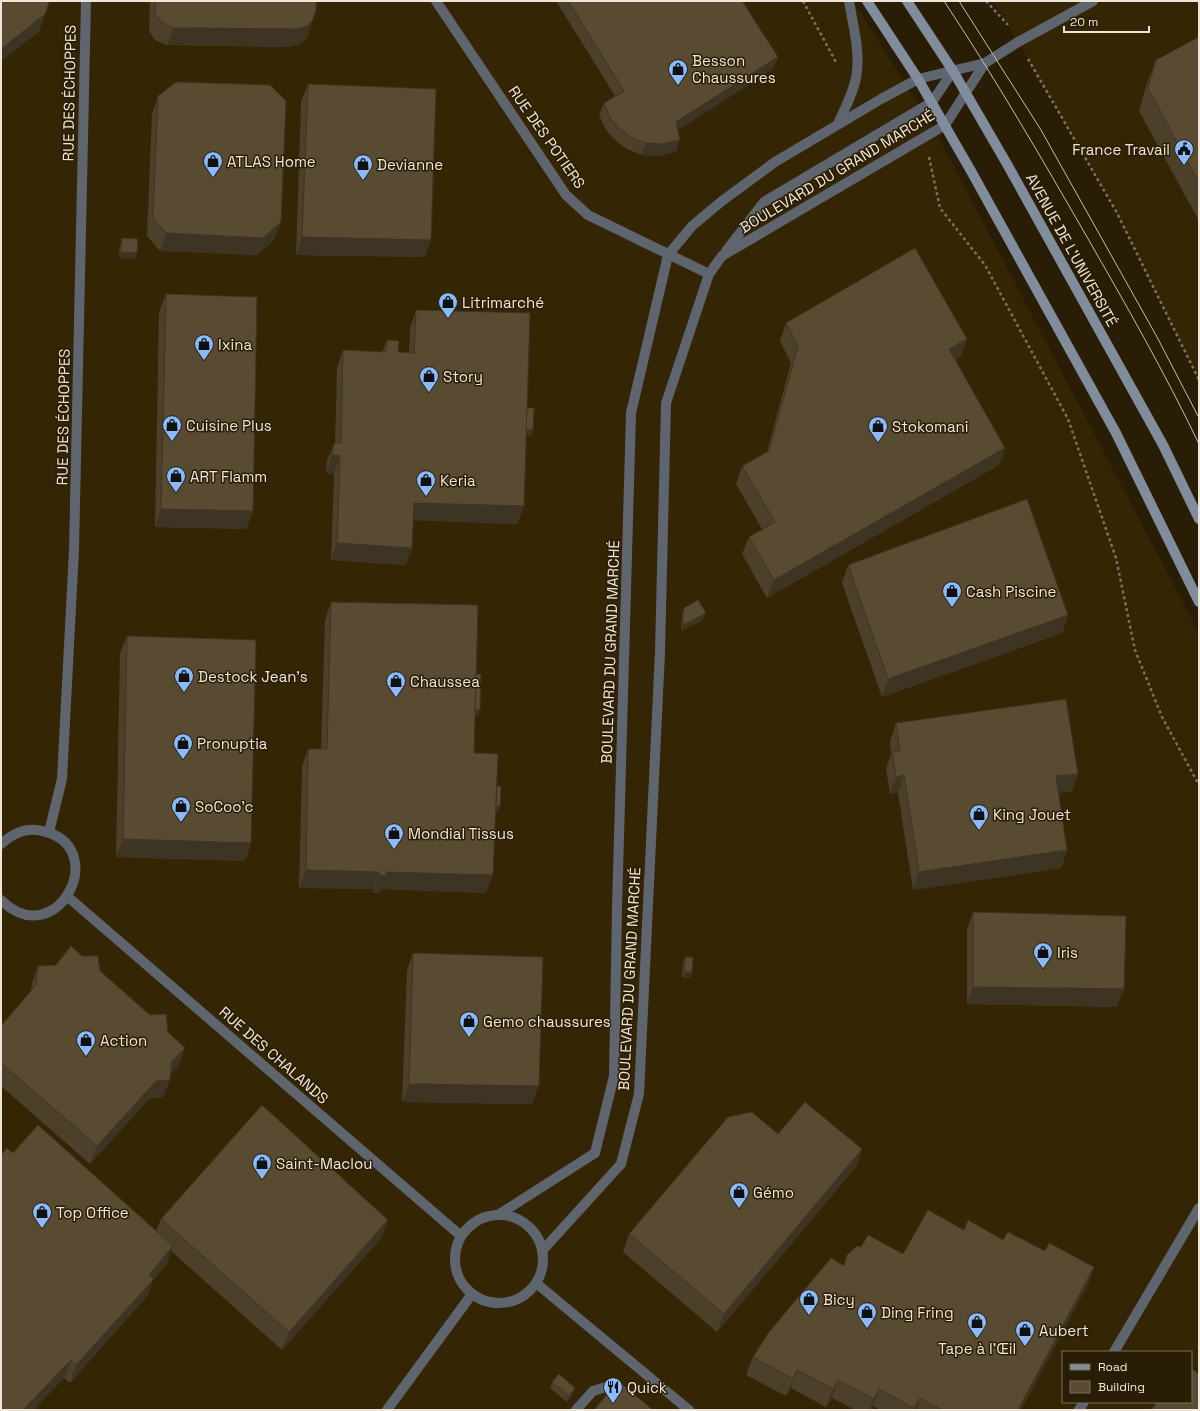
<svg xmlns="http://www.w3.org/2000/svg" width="1200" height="1411" font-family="'Space Grotesk',sans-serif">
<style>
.built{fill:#342505;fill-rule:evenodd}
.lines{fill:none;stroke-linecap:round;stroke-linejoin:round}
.path{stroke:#7c725f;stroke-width:2.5;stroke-dasharray:3 3;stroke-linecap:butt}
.service{stroke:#5e656f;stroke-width:10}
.minor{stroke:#5e656f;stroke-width:10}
.secondary{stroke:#818d9d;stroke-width:10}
.tram{stroke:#c6beaf;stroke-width:1}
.wall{fill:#4c402b}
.shaded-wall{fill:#3e3423}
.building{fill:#584b32;stroke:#3e3423}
.labels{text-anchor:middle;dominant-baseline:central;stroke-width:3;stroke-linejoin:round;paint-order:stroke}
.poi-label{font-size:15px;fill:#eee7d9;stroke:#291d06;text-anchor:start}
.street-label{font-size:15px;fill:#eee7d9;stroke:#291d06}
</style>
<rect width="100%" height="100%" fill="#291d06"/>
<g class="built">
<path d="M1 1H853L933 127 1199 633V1410H1ZM1063 1352H1191V1402H1063Z"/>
<polygon points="993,1 1199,1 1199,380 1117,213 1018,42"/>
</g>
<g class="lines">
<g class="path">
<polyline points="803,1 837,64"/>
<polyline points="986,1 1008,25"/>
<polyline points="1028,59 1117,213 1199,380"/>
<polyline points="929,157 940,208 985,265 1068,419 1116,558 1135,650 1162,717 1199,785"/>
</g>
<polyline class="service" points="576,1410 593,1391 609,1386 637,1410"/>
<g class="minor">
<polyline points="436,1 566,195 588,215 709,274"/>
<path d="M838 124C844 110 853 94 856 78 861 53 853 26 849 1"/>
<polyline points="726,251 764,202 932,102 953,71"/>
<polyline points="49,832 62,779 74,550 86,1"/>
<path d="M1 844C13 833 26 827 42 831 113 846 57 955 1 900"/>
<polyline points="68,897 461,1236"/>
<polyline points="498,1215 595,1153 614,1076 617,908 631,413 668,255 692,226 722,201 775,162 881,99 918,79 985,63 1018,42 1093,1"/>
<circle cx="499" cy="1259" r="44"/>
<polyline points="542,1251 621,1164 639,1094 660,652 666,403 709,274 722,256 945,125 985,63"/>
<polyline points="536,1283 689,1410"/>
<polyline points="1114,1352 1199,1208"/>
<polyline points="387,1410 472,1294"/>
<polyline points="1079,1410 1084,1402"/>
</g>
<g class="secondary">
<polyline points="867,1 918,79 971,171 1116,433 1199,602"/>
<polyline points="907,1 953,71 1007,164 1163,445 1199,519"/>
</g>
<g class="tram">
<path d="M944 1C995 78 1041 157 1087 237 1126 305 1165 373 1199 444"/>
<polyline points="959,1 1041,130 1157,337 1199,418"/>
</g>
</g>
<g class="wall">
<polygon points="150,1 316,1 313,19 307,37 301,43 289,47 167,45 155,40 149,31"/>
<polygon points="556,1 742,1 778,57 773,69 678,130 676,152 657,156 642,155 627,149 617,142 606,130 599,115 604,103 615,96"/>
<polygon points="1199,37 1199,221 1139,111 1147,83 1156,60"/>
<polygon points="308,84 425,257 296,255 301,102"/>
<polygon points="158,96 274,240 257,255 160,251 147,236 152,114"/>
<polygon points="122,238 135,259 119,258 120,245"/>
<polygon points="166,294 253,511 246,529 155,527 159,312"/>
<polygon points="416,310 527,408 533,430 531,436 526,436 524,506 517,524 413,520 406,565 331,560 334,474 326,473 327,461 334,443 335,443 337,368 343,350 382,352 387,340 398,352 409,353 410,328"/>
<polygon points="786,323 967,339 961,356 955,360 1005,448 999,465 767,598 742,554 749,537 762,529 736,484 742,466 767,452 791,363 780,341"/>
<polygon points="848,565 1068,615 1062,633 882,697 842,583"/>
<polygon points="331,602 476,674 478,716 475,716 474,753 497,786 500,806 498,812 495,812 486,893 381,889 380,893 373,893 373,889 299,888 302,766 308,749 321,749 325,620"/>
<polygon points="684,608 706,613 703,620 681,631 682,614"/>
<polygon points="127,636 251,843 245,861 116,857 120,654"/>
<polygon points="896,723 1078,774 1072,791 1059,793 1067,850 1061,868 913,890 898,793 890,794 886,769 891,754 890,741"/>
<polygon points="973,912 1117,1007 967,1004 967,930"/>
<polygon points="413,953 532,1104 402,1102 407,971"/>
<polygon points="685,957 692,972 690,978 682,978 683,963"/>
<polygon points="38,966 100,971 168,1032 179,1065 170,1074 163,1097 150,1098 90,1164 1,1086 1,1026 31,991 32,983"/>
<polygon points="778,1134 862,1149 856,1167 717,1332 623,1252 629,1234"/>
<polygon points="13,1153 156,1231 161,1219 382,1237 282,1350 171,1251 167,1264 153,1280 147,1296 70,1383 64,1378"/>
<polygon points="964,1230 1045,1251 1094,1267 1088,1284 1021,1410 880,1410 873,1406 871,1410 855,1410 832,1398 826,1407 791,1388 786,1396 746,1375 753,1357 844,1265 847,1255 861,1247 903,1254"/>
<polygon points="552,1382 575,1388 573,1394 567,1402 550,1388"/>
</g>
<g class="shaded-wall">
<polygon points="49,3 39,32 1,61 1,49"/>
<polygon points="313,19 307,37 301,43 289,47 167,45 174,28"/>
<polygon points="778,57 773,69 672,134 676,122"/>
<polygon points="680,140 676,152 657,156 642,155 646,143"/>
<polygon points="281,222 274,240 257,255 160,251 166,233"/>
<polygon points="302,237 431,240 425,257 296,255"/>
<polygon points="121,252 137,253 135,259 119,258"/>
<polygon points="967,339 961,356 943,366 949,349"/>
<polygon points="522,430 533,430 531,436 520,436"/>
<polygon points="1005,448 999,465 767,598 774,580"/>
<polygon points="332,455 340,456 334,474 326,473"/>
<polygon points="414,503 524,506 517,524 407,520"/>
<polygon points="161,509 253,511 246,529 155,527"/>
<polygon points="337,543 412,548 406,565 331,560"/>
<polygon points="706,613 703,620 681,631 683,625"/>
<polygon points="1068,615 1062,633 882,697 888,679"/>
<polygon points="471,710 480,710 478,716 469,716"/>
<polygon points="1078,774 1072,791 1050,794 1056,776"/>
<polygon points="904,775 898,793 890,794 896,777"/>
<polygon points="492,806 500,806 498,812 490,812"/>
<polygon points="123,839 251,843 245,861 116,857"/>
<polygon points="1067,850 1061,868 913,890 919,872"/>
<polygon points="306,870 379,872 373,889 299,888"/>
<polygon points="387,872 493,875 486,893 381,889 380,893 373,893 379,875"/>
<polygon points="685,972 692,972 690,978 682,978"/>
<polygon points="973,987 1124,989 1117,1007 967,1004"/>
<polygon points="185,1048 179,1065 166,1079 172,1061"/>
<polygon points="170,1080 163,1097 150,1098 90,1164 97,1146 156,1081"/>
<polygon points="409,1084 539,1086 532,1104 402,1102"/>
<polygon points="862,1149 856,1167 717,1332 724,1314"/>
<polygon points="388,1220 382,1237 282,1350 289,1332"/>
<polygon points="173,1246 167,1264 153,1280 147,1296 70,1383 76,1365 149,1275"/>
<polygon points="1094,1267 1088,1284 1021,1410 1018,1410"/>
<polygon points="71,1360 64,1378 34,1410 23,1410"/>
<polygon points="797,1370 791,1388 786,1396 793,1379"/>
<polygon points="838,1380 832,1398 826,1407 833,1389"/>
<polygon points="575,1388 573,1394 567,1402 569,1396"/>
<polygon points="879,1389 873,1406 871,1410 869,1410 874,1399"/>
<polygon points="920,1398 916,1410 914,1410 914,1408"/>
</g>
<g class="building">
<polygon points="1,1 49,1 49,3 45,14 1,49"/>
<polygon points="156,1 316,1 316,11 313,19 307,26 296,29 174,28 161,22 155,14"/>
<polygon points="568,1 742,1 778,57 676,122 680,140 661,144 646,143 631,137 621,130 610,118 604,103 624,91"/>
<polygon points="1199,37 1199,183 1148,88 1156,60"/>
<polygon points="176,82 270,85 286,101 281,222 263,238 166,233 153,218 158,96"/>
<polygon points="308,84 436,89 431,240 302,237"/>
<polygon points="122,238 138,239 137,253 121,252"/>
<polygon points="915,248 967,339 949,349 1005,448 774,580 749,537 775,522 742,466 769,451 798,346 786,323"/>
<polygon points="166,294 257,297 253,511 161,509"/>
<polygon points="416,310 530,313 524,506 414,503 412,548 337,543 340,456 332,455 334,443 341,443 343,350 386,352 387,340 399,341 398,352 414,353"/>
<polygon points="527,408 534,408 533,430 526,430"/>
<polygon points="1027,499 1068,615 888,679 848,565"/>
<polygon points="698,600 706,613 683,625 684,608"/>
<polygon points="331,602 478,605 474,753 498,754 493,875 387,872 386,876 379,875 379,872 306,870 308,749 327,749"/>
<polygon points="127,636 256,640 251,843 123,839"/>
<polygon points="476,674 481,674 480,710 475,710"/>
<polygon points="1066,699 1078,774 1056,776 1067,850 919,872 904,775 896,777 892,752 900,751 896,723"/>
<polygon points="497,786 501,786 500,806 496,806"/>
<polygon points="973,912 1126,916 1124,989 973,987"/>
<polygon points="71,946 82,956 98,956 100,971 150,1015 166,1014 168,1032 185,1048 172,1061 170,1080 156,1081 97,1146 1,1063 1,1026 36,985 38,966 56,965"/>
<polygon points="413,953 543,957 539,1086 409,1084"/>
<polygon points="685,957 693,957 692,972 685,972"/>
<polygon points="805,1102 862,1149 724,1314 629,1234 728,1117 752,1112 778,1134"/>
<polygon points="262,1105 388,1220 289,1332 161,1219"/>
<polygon points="38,1125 173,1246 149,1275 154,1279 76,1365 71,1360 23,1410 1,1410 1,1155 7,1148 13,1153"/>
<polygon points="928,1210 964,1230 968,1220 1003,1240 1008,1232 1045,1251 1049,1243 1094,1267 1018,1410 961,1410 959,1409 959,1410 942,1410 920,1398 914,1408 879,1389 874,1399 838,1380 833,1389 797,1370 793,1379 753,1357 769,1332 831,1258 844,1266 847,1255 857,1246 861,1247 868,1235 903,1254"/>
<polygon points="1191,1368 1199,1374 1199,1410 1151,1410 1157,1402 1191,1402"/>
<polygon points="559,1374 575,1388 569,1396 552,1382"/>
<polygon points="618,1381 653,1410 594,1410"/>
</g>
<defs>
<g id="shop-pin" transform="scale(1)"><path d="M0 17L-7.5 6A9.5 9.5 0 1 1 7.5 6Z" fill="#88bafc" stroke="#291d06"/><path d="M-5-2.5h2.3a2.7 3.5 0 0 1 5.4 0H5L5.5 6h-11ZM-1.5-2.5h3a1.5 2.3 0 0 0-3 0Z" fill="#111"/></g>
<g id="civic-pin" transform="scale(1)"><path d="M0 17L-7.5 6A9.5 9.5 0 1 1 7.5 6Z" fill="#88bafc" stroke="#291d06"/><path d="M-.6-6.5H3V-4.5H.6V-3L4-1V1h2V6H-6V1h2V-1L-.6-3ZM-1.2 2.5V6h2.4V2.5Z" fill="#111"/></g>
<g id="restaurant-pin" transform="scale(1)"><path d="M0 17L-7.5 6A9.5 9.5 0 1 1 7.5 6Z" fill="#88bafc" stroke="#291d06"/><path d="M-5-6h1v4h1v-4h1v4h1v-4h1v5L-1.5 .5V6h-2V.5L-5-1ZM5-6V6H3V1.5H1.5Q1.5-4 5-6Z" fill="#111"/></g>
</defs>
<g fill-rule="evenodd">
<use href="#shop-pin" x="678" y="69"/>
<use href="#civic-pin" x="1184" y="149"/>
<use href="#shop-pin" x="213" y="161"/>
<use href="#shop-pin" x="363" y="164"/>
<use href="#shop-pin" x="448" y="302"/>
<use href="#shop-pin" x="204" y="344"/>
<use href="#shop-pin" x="429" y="376"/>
<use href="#shop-pin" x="172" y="425"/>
<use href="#shop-pin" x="878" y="426"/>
<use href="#shop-pin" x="176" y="476"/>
<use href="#shop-pin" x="426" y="480"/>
<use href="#shop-pin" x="952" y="591"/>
<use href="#shop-pin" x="184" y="676"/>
<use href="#shop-pin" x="396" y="681"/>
<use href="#shop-pin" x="183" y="743"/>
<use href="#shop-pin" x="181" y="806"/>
<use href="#shop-pin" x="979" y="814"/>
<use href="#shop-pin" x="394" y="833"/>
<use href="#shop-pin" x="1043" y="952"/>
<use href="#shop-pin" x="469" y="1021"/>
<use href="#shop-pin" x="86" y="1040"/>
<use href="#shop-pin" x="262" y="1163"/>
<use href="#shop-pin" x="739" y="1192"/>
<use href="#shop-pin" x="42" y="1212"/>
<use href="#shop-pin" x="809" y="1299"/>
<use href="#shop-pin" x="867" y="1312"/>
<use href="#shop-pin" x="977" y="1322"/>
<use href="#shop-pin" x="1025" y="1330"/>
<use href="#restaurant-pin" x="613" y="1387"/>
</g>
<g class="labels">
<g class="poi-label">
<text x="692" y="60">Besson<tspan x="692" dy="17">Chaussures</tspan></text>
<text x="1170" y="149" text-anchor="end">France Travail</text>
<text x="227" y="161">ATLAS Home</text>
<text x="377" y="164">Devianne</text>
<text x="462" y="302">Litrimarché</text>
<text x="218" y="344">Ixina</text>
<text x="443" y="376">Story</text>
<text x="186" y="425">Cuisine Plus</text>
<text x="892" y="426">Stokomani</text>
<text x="190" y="476">ART Flamm</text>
<text x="440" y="480">Keria</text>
<text x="966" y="591">Cash Piscine</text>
<text x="198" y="676">Destock Jean's</text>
<text x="410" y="681">Chaussea</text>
<text x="197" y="743">Pronuptia</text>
<text x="195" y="806">SoCoo'c</text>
<text x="993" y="814">King Jouet</text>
<text x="408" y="833">Mondial Tissus</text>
<text x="1057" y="952">Iris</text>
<text x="483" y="1021">Gemo chaussures</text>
<text x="100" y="1040">Action</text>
<text x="276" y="1163">Saint-Maclou</text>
<text x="753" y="1192">Gémo</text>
<text x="56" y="1212">Top Office</text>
<text x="823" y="1299">Bicy</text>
<text x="881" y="1312">Ding Fring</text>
<text x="1039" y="1330">Aubert</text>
<text x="977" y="1348" text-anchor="middle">Tape à l'Œil</text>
<text x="627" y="1387">Quick</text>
</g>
<g class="street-label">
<text transform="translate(69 93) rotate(-89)">RUE DES ÉCHOPPES</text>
<text transform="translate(547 137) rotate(55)">RUE DES POTIERS</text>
<text transform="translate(837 171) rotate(-31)">BOULEVARD DU GRAND MARCHÉ</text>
<text transform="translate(1072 250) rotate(61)">AVENUE DE L'UNIVERSITÉ</text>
<text transform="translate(63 417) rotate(-89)">RUE DES ÉCHOPPES</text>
<text transform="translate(610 652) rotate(-88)">BOULEVARD DU GRAND MARCHÉ</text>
<text transform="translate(629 979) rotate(-87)">BOULEVARD DU GRAND MARCHÉ</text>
<text transform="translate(274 1055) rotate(41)">RUE DES CHALANDS</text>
</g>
</g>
<rect width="1200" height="1411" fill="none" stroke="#eee7d9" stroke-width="4"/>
<rect x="1062" y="1351" width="130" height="52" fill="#291d06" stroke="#786e5a"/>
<rect x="1070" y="1364" width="20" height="6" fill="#818d9d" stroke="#786e5a"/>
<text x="1098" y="1371" font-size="12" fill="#eee7d9">Road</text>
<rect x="1070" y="1381" width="20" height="12" fill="#584b32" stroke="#786e5a"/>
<text x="1098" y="1391" font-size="12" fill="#eee7d9">Building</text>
<path d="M1064 26v6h85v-6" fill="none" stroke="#eee7d9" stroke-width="2"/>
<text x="1070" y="26" font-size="12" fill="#eee7d9" stroke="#291d06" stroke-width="3" paint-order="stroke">20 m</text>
</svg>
